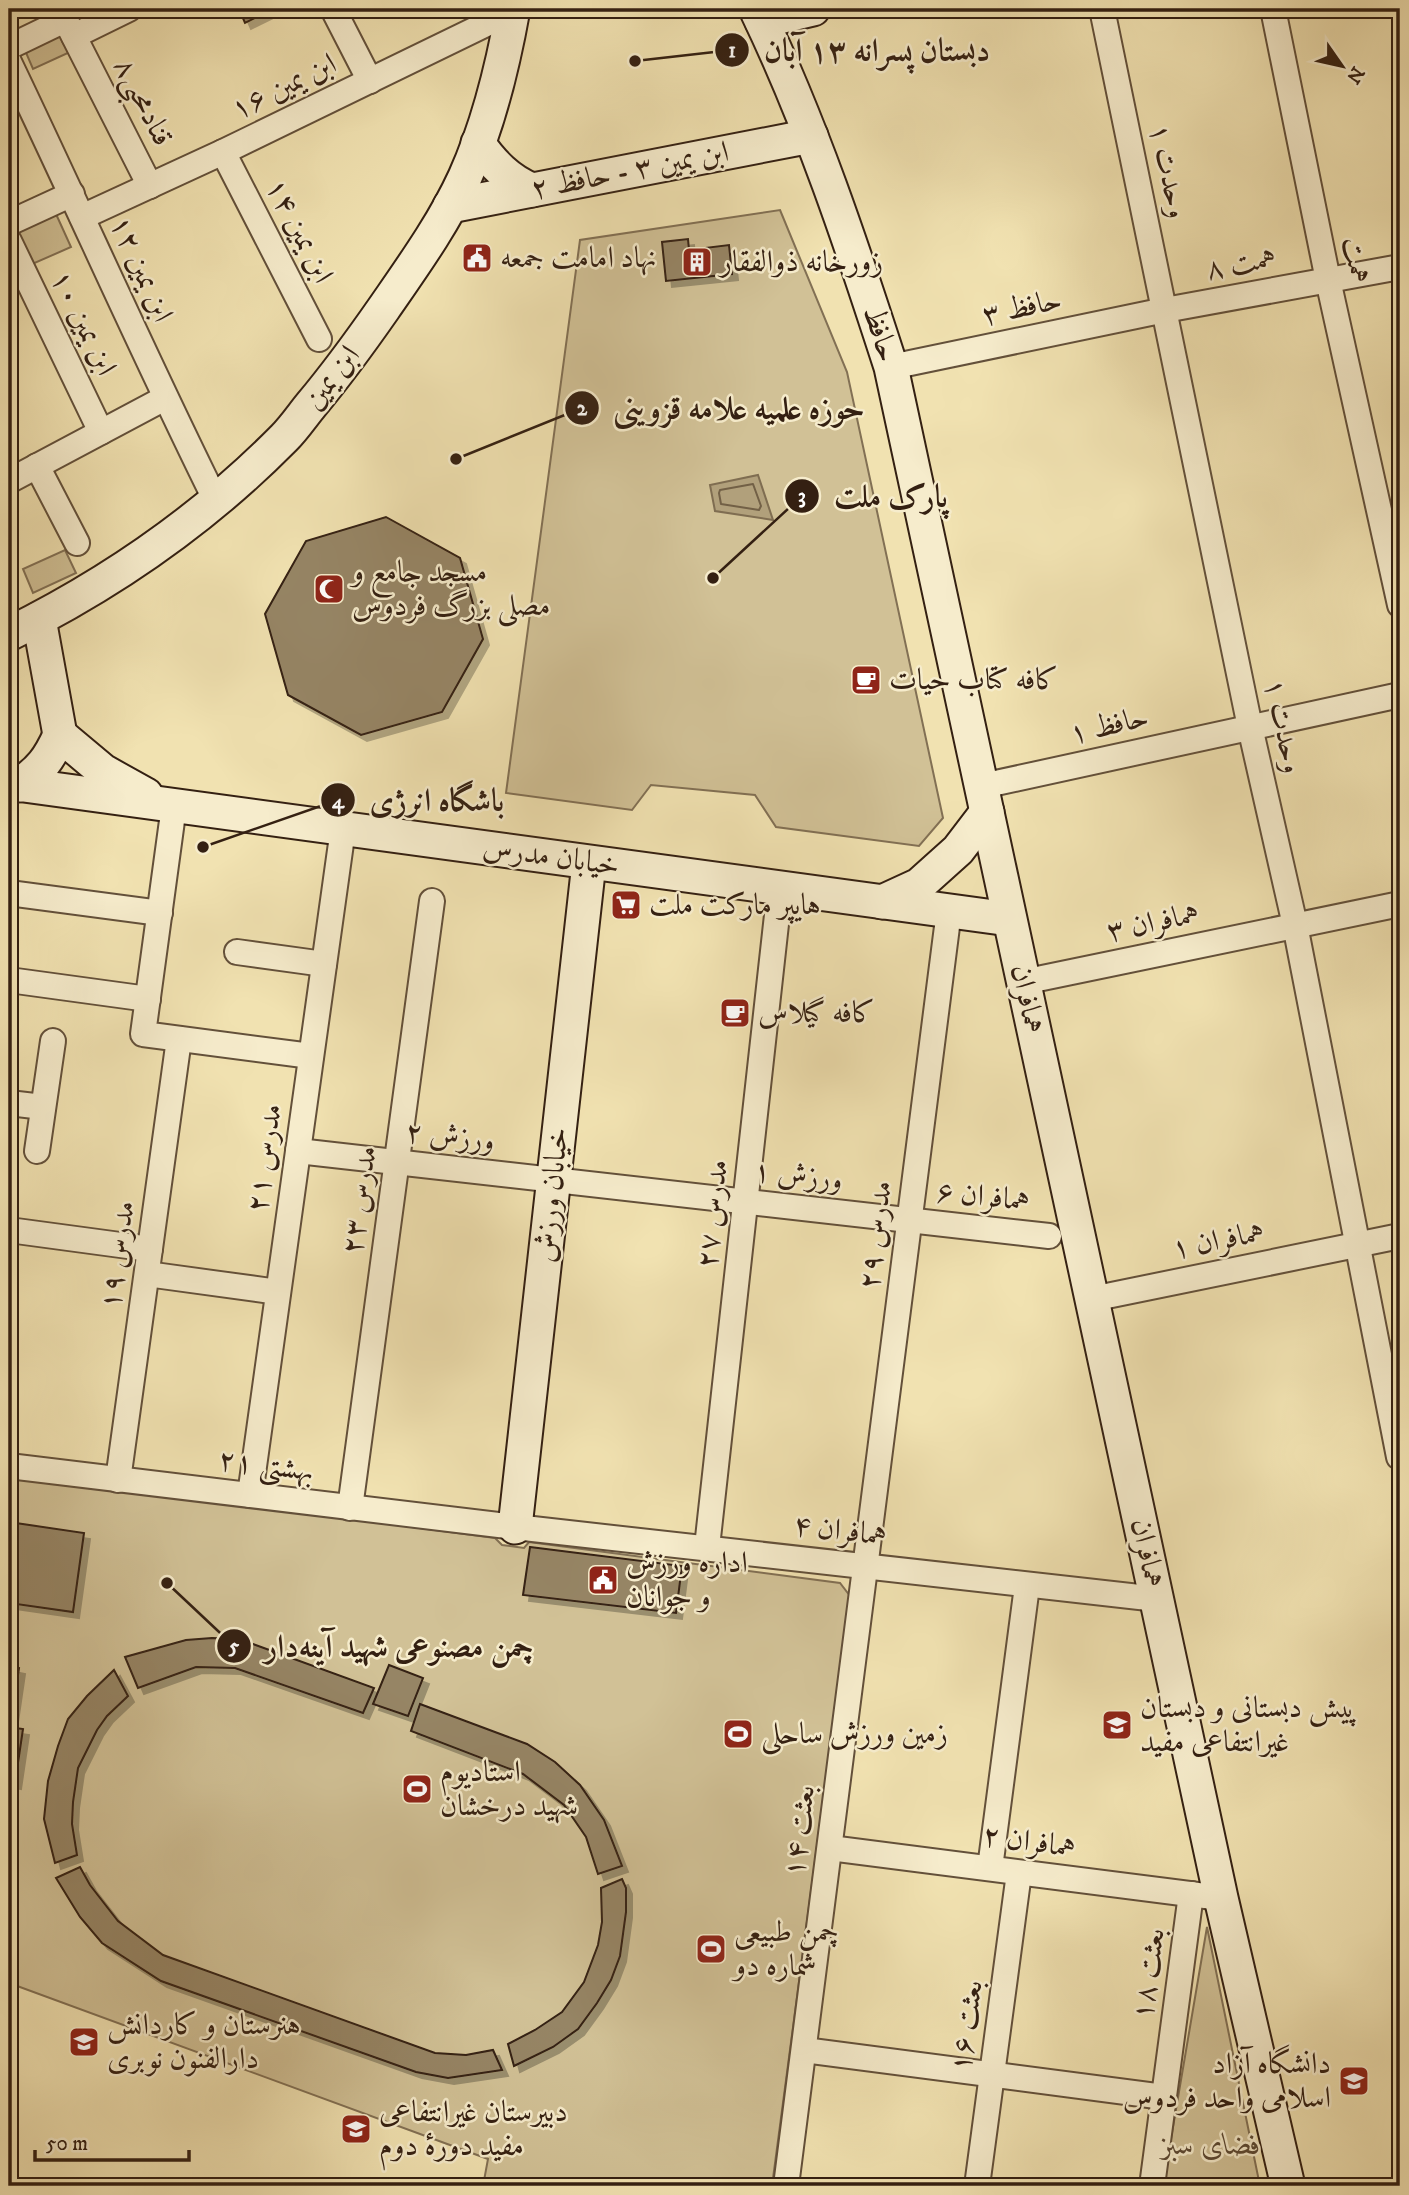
<svg xmlns="http://www.w3.org/2000/svg" width="1409" height="2195" font-family="'IM FELL DW Pica',Amiri,serif">
<style>
.green{fill:#d1c196;stroke:#827054;stroke-width:2}
.water{fill:#b1a07b;stroke:#7f6d51;stroke-width:2}
.lines{fill:none;stroke-linecap:round;stroke-linejoin:round}
.shore{stroke:#726046;stroke-width:2}
.building{fill:#968565;stroke:#342012;stroke-width:2;filter:url(#shadow)}
.street-casing{stroke:#63503a;stroke-width:28}
.secondary-casing{stroke:#342012;stroke-width:37}
.street{stroke:#f6eccc;stroke-width:24}
.secondary{stroke:#f6eccc;stroke-width:33}
.labels{text-anchor:middle;dominant-baseline:central;stroke-width:5;stroke-linejoin:round;paint-order:stroke}
.street-label{font-size:30px;fill:#342012;stroke:#f6eccc}
.poi-label{font-size:30px;fill:#342012;stroke:#f6eccc;text-anchor:start}
.park-label{font-size:30px;font-style:italic;fill:#5b4833;stroke:#f6eccc}
.leader{fill:none;stroke:#342012;stroke-width:2.5}
.callout-dot{fill:#342012;stroke:#f6eccc;stroke-width:2.5}
.mark-label{font-size:21px;text-anchor:middle;font-weight:bold;fill:#fff}
.callout-label{font-size:32px;text-anchor:middle;font-weight:bold;fill:#342012;stroke:#f6eccc;stroke-width:5;stroke-linejoin:round;paint-order:stroke}
</style>
<defs>
<filter id="shadow"><feDropShadow dx="6" dy="6" stdDeviation="0" flood-color="#0004"/></filter>
</defs>
<rect width="100%" height="100%" fill="#f1e2b1"/>
<filter id="stains"><feTurbulence type="fractalNoise" baseFrequency=".00286" numOctaves="4"/><feColorMatrix values="0 0 0 0 .2 0 0 0 0 .09 0 0 0 0 .02 0 0 0 .5 -.17"/></filter>
<radialGradient id="worn" r=".72"><stop offset=".6" stop-color="#630" stop-opacity="0"/><stop offset="1" stop-color="#630" stop-opacity=".3"/></radialGradient>
<g class="green">
<polygon points="61,32 70,52 33,69 24,48"/>
<polygon points="780,210 847,372 943,818 919,846 776,827 755,795 651,785 632,810 506,793 580,240"/>
<polygon points="56,214 71,247 30,265 15,232"/>
<polygon points="65,550 76,573 33,593 23,569"/>
<polygon points="9,1474 495,1538 502,1545 524,1548 529,1542 840,1583 850,1596 772,2186 483,2186 488,2159 9,1983"/>
<polygon points="1207,1927 1260,2186 1195,2186 1164,2180"/>
</g>
<polygon class="water" points="758,475 773,520 715,511 710,485"/>
<g class="lines">
<polygon class="shore" points="753,484 761,506 759,510 721,504 719,493 720,490"/>
</g>
<g class="building">
<polygon points="239,9 273,9 245,23"/>
<polygon points="688,239 689,250 729,245 732,274 666,281 662,242"/>
<polygon points="386,517 460,558 483,639 442,712 361,735 288,695 265,614 306,541"/>
<polygon points="9,1522 84,1533 73,1612 9,1603"/>
<polygon points="530,1547 682,1566 676,1613 523,1595"/>
<polygon points="212,1638 239,1639 374,1688 363,1713 235,1668 196,1667 138,1688 125,1657 186,1640"/>
<polygon points="389,1665 423,1678 408,1716 373,1704"/>
<polygon points="9,1666 19,1668 12,1716 9,1715"/>
<polygon points="114,1670 128,1696 107,1716 97,1730 78,1768 73,1802 72,1824 77,1855 55,1863 44,1819 48,1781 58,1746 68,1719 87,1696"/>
<polygon points="420,1704 527,1744 555,1762 580,1785 604,1820 622,1866 598,1874 586,1837 564,1805 523,1774 411,1731"/>
<polygon points="9,1727 23,1729 15,1783 9,1782"/>
<polygon points="80,1867 90,1885 118,1921 163,1955 435,2053 466,2055 493,2050 502,2070 448,2078 416,2072 161,1981 102,1943 80,1917 56,1878"/>
<polygon points="622,1879 626,1888 626,1912 620,1956 611,1980 597,2003 578,2029 553,2047 514,2066 508,2044 535,2030 562,2012 584,1982 598,1945 602,1922 601,1888"/>
</g>
<g class="lines">
<g class="street-casing">
<g id="street">
<polyline points="60,9 150,186"/>
<polyline points="333,9 370,81"/>
<polyline points="1102,9 1250,727 1295,925 1399,1457"/>
<polyline points="1273,9 1328,280 1400,605"/>
<polyline points="74,36 129,9"/>
<polyline points="9,47 65,20"/>
<path d="M9 62C79 208 144 356 216 501"/>
<polyline points="223,152 319,339"/>
<polyline points="82,217 223,152 513,11"/>
<polyline points="9,223 72,194"/>
<polyline points="9,241 101,432"/>
<polyline points="891,367 1165,310 1400,267"/>
<polyline points="37,466 77,543"/>
<polyline points="9,481 165,398"/>
<polyline points="982,786 1400,695"/>
<polyline points="174,806 143,1034 311,1056"/>
<polyline points="9,893 160,913"/>
<polyline points="237,952 324,964"/>
<polyline points="9,980 148,999"/>
<polyline points="1023,982 1400,904"/>
<polyline points="9,1103 43,1107"/>
<polyline points="37,1151 53,1041"/>
<polyline points="298,1151 1049,1236"/>
<polyline points="9,1230 150,1249"/>
<polyline points="147,1274 278,1292"/>
<polyline points="1092,1299 1400,1236"/>
<polyline points="9,1466 515,1527 1157,1599"/>
<polyline points="118,1480 179,1039"/>
<polyline points="250,1495 343,829"/>
<polyline points="350,1508 432,901"/>
<polyline points="707,1547 780,888"/>
<polyline points="830,1848 1221,1898"/>
<polyline points="990,1868 1027,1586"/>
<polyline points="804,2050 1164,2097"/>
<polyline points="786,2186 949,911"/>
<polyline points="977,2186 1019,1873"/>
<polyline points="1152,2186 1191,1894"/>
</g>
</g>
<g class="secondary-casing">
<g id="secondary">
<path d="M756 9C811 123 852 246 891 367L1221 1898 1288 2186"/>
<polyline points="762,21 813,9"/>
<path d="M478 143C493 164 508 180 532 190"/>
<polyline points="450,206 811,136"/>
<polyline points="39,619 60,735"/>
<path d="M9 634C110 584 204 519 284 438 294 428 302 416 311 405 337 374 361 341 384 308 413 266 444 223 465 177 489 124 503 65 513 9"/>
<polyline points="60,735 103,771 146,795"/>
<polyline points="9,783 1009,919"/>
<path d="M19 785C41 770 49 759 60 735"/>
<polyline points="882,902 919,885 958,850 987,812"/>
<polyline points="515,1527 589,863"/>
</g>
</g>
<use href="#street" class="street"/>
<use href="#secondary" class="secondary"/>
</g>
<defs>
<g id="civic-square" transform="scale(1.575)"><rect x="-9" y="-9" width="18" height="18" rx="4" fill="#8f2418" stroke="#f6eccc"/><path d="M-.6-6.5H3V-4.5H.6V-3L4-1V1h2V6H-6V1h2V-1L-.6-3ZM-1.2 2.5V6h2.4V2.5Z" fill="#fff"/></g>
<g id="building-square" transform="scale(1.575)"><rect x="-9" y="-9" width="18" height="18" rx="4" fill="#8f2418" stroke="#f6eccc"/><path d="M-4-6H4V6H1V3H-1V6H-4ZM-2.5-4.3h1.7v1.8h-1.7ZM.8-4.3h1.7v1.8H.8ZM-2.5-1h1.7V.8h-1.7ZM.8-1h1.7V.8H.8Z" fill="#fff"/></g>
<g id="mosque-square" transform="scale(1.575)"><rect x="-9" y="-9" width="18" height="18" rx="4" fill="#8f2418" stroke="#f6eccc"/><path d="M3.5-4.9A6 6 0 1 0 3.5 4.9A5 5 0 1 1 3.5-4.9Z" fill="#fff"/></g>
<g id="cafe-square" transform="scale(1.575)"><rect x="-9" y="-9" width="18" height="18" rx="4" fill="#8f2418" stroke="#f6eccc"/><path d="M-5.5-4.5H6V0H3Q3 3.5 0 3.5H-2.5Q-5.5 3.5-5.5 0ZM3-3.2v2h1.7v-2ZM-6 4.5H4V6H-6Z" fill="#fff"/></g>
<g id="supermarket-square" transform="scale(1.575)"><rect x="-9" y="-9" width="18" height="18" rx="4" fill="#8f2418" stroke="#f6eccc"/><path d="M-6-5.5h2.5l.6 2H6L4.5 2H-2.5L-4.4-4H-6ZM-1.5 3.2a1.3 1.3 0 1 0 .1 0ZM3 3.2a1.3 1.3 0 1 0 .1 0Z" fill="#fff"/></g>
<g id="school-square" transform="scale(1.575)"><rect x="-9" y="-9" width="18" height="18" rx="4" fill="#8f2418" stroke="#f6eccc"/><path d="M0-5L7-2L0 1L-7-2ZM-4 1L0 2.5L4 1V4Q0 6-4 4Z" fill="#fff"/></g>
<g id="stadium-square" transform="scale(1.575)"><rect x="-9" y="-9" width="18" height="18" rx="4" fill="#8f2418" stroke="#f6eccc"/><path d="M0-5a6.5 5 0 1 0 0 10a6.5 5 0 1 0 0-10ZM-3.5-1.8h7v3.6h-7Z" fill="#fff"/></g>
<g id="university-square" transform="scale(1.575)"><rect x="-9" y="-9" width="18" height="18" rx="4" fill="#8f2418" stroke="#f6eccc"/><path d="M0-5L7-2L0 1L-7-2ZM-4 1L0 2.5L4 1V4Q0 6-4 4Z" fill="#fff"/></g>
</defs>
<g fill-rule="evenodd">
<use href="#civic-square" x="477" y="258"/>
<use href="#building-square" x="697" y="262"/>
<use href="#mosque-square" x="329" y="589"/>
<use href="#cafe-square" x="866" y="680"/>
<use href="#supermarket-square" x="626" y="905"/>
<use href="#cafe-square" x="735" y="1013"/>
<use href="#civic-square" x="603" y="1580"/>
<use href="#school-square" x="1117" y="1725"/>
<use href="#stadium-square" x="738" y="1734"/>
<use href="#stadium-square" x="417" y="1789"/>
<use href="#stadium-square" x="711" y="1949"/>
<use href="#school-square" x="84" y="2042"/>
<use href="#university-square" x="1354" y="2081"/>
<use href="#school-square" x="356" y="2129"/>
</g>
<g class="labels">
<g class="street-label">
<text transform="translate(284 87) rotate(-26)">ابن یمین ۱۶</text>
<text transform="translate(143 102) rotate(63)">قنادمحبی۸</text>
<text transform="translate(630 171) rotate(-11)">ابن یمین ۳ - حافظ ۲</text>
<text transform="translate(1168 171) rotate(78)">وحدت ۱</text>
<text transform="translate(299 231) rotate(63)">ابن یمین ۱۴</text>
<text transform="translate(1356 260) rotate(78)">همت</text>
<text transform="translate(1241 264) rotate(-11)">همت ۸</text>
<text transform="translate(141 269) rotate(66)">ابن یمین ۱۲</text>
<text transform="translate(1022 308) rotate(-12)">حافظ ۳</text>
<text transform="translate(83 323) rotate(64)">ابن یمین ۱۰</text>
<text transform="translate(880 334) rotate(72)">حافظ</text>
<text transform="translate(332 378) rotate(-52)">ابن یمین</text>
<text transform="translate(1109 726) rotate(-13)">حافظ ۱</text>
<text transform="translate(1283 726) rotate(78)">وحدت ۱</text>
<text transform="translate(551 857) rotate(8)">خیابان مدرس</text>
<text transform="translate(1153 923) rotate(-12)">همافران ۳</text>
<text transform="translate(1027 999) rotate(78)">همافران</text>
<text transform="translate(450 1137) rotate(6)">ورزش ۲</text>
<text transform="translate(265 1158) rotate(-82)">مدرس ۲۱</text>
<text transform="translate(798 1176) rotate(6)">ورزش ۱</text>
<text transform="translate(552 1195) rotate(-84)">خیابان ورزش</text>
<text transform="translate(983 1197) rotate(6)">همافران ۶</text>
<text transform="translate(360 1200) rotate(-82)">مدرس ۲۳</text>
<text transform="translate(713 1214) rotate(-84)">مدرس ۲۷</text>
<text transform="translate(876 1235) rotate(-83)">مدرس ۲۹</text>
<text transform="translate(1218 1241) rotate(-11)">همافران ۱</text>
<text transform="translate(118 1255) rotate(-82)">مدرس ۱۹</text>
<text transform="translate(266 1466) rotate(7)">بهشتی ۲۱</text>
<text transform="translate(840 1531) rotate(7)">همافران ۴</text>
<text transform="translate(1147 1553) rotate(78)">همافران</text>
<text transform="translate(800 1831) rotate(-83)">بعثت ۱۴</text>
<text transform="translate(1029 1842) rotate(8)">همافران ۲</text>
<text transform="translate(1149 1974) rotate(-82)">بعثت ۱۸</text>
<text transform="translate(967 2026) rotate(-82)">بعثت ۱۶</text>
</g>
<g class="poi-label">
<text x="500" y="258">نهاد امامت جمعه</text>
<text x="720" y="262">زورخانه ذوالفقار</text>
<text x="352" y="572">مسجد جامع و<tspan x="352" dy="34">مصلی بزرگ فردوس</tspan></text>
<text x="889" y="680">کافه کتاب حیات</text>
<text x="649" y="905">هایپر مارکت ملت</text>
<text x="758" y="1013">کافه گیلاس</text>
<text x="626" y="1563">اداره ورزش<tspan x="626" dy="34">و جوانان</tspan></text>
<text x="1140" y="1708">پیش دبستانی و دبستان<tspan x="1140" dy="34">غیرانتفاعی مفید</tspan></text>
<text x="761" y="1734">زمین ورزش ساحلی</text>
<text x="440" y="1772">استادیوم<tspan x="440" dy="34">شهید درخشان</tspan></text>
<text x="734" y="1932">چمن طبیعی<tspan x="734" dy="34">شماره دو</tspan></text>
<text x="107" y="2025">هنرستان و کاردانش<tspan x="107" dy="34">دارالفنون نوبری</tspan></text>
<text x="1331" y="2064" text-anchor="end">دانشگاه آزاد<tspan x="1331" dy="34">اسلامی واحد فردوس</tspan></text>
<text x="379" y="2112">دبیرستان غیرانتفاعی<tspan x="379" dy="34">مفید دورهٔ دوم</tspan></text>
</g>
<g class="park-label">
<text x="1211" y="2145">فضای سبز</text>
</g>
</g>
<path class="leader" d="M635 61L732 50M456 459L582 408M713 578L802 496M203 847L338 800M167 1583L234 1646"/>
<g class="callout-dot">
<circle cx="635" cy="61" r="7"/>
<circle cx="456" cy="459" r="7"/>
<circle cx="713" cy="578" r="7"/>
<circle cx="203" cy="847" r="7"/>
<circle cx="167" cy="1583" r="7"/>
<circle cx="732" cy="50" r="18"/>
<circle cx="582" cy="408" r="18"/>
<circle cx="802" cy="496" r="18"/>
<circle cx="338" cy="800" r="18"/>
<circle cx="234" cy="1646" r="18"/>
</g>
<g class="mark-label">
<text x="732" y="57">1</text>
<text x="582" y="415">2</text>
<text x="802" y="503">3</text>
<text x="338" y="808">4</text>
<text x="234" y="1653">5</text>
</g>
<g class="callout-label">
<text x="877" y="61">دبستان پسرانه ۱۳ آبان</text>
<text x="739" y="419">حوزه علمیه علامه قزوینی</text>
<text x="891" y="507">پارک ملت</text>
<text x="437" y="811">باشگاه انرژی</text>
<text x="399" y="1657">چمن مصنوعی شهید آینه‌دار</text>
</g>
<rect width="1409" height="2195" fill="none" stroke="#f1e2b1" stroke-width="35"/>
<rect x="10" y="10" width="1388" height="2174" fill="none" stroke="#342012" stroke-width="3.5"/>
<rect x="18" y="18" width="1374" height="2160" fill="none" stroke="#342012" stroke-width="2"/>
<g transform="translate(1342 66) rotate(124)" stroke="#f6eccc" stroke-width="5" paint-order="stroke">
<path d="M0-5L12 26L0 18L-12 26Z" fill="#342012"/>
<text y="-10" font-size="19" font-weight="bold" text-anchor="middle" fill="#342012">N</text>
</g>
<path d="M35 2150v10h154v-10" fill="none" stroke="#342012" stroke-width="3.5"/>
<text x="46" y="2150" font-size="21" fill="#342012" stroke="#f6eccc" stroke-width="5" paint-order="stroke">50 m</text>
<rect width="100%" height="100%" filter="url(#stains)"/>
<rect width="100%" height="100%" fill="url(#worn)"/>
</svg>
